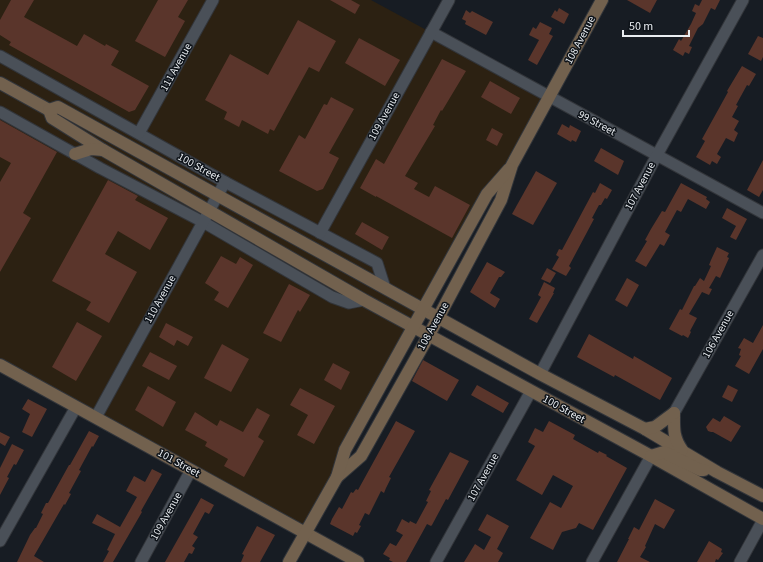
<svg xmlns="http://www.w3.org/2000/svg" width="763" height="562" font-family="'Source Sans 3',sans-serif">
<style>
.commercial{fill:#2c2112}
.building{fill:#5a352b}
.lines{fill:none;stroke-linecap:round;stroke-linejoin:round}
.street-casing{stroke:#32353a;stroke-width:13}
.secondary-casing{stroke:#32353a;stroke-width:14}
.street{stroke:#4a5058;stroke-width:11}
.secondary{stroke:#72614e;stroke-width:12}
.labels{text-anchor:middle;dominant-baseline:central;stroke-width:3;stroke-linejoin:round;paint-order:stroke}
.street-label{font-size:11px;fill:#e9edf1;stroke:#0e1319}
</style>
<rect width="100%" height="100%" fill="#171c23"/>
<polygon class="commercial" points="0,0 371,0 550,97 487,194 306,533 0,365"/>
<g class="building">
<polygon points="11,0 34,0 24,17 77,46 84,34 105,46 106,44 119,51 111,65 149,86 135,110 129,112 9,45 11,42 0,35 0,20"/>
<polygon points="158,0 188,0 178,17 185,21 165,57 135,41"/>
<polygon points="330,0 351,0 360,5 355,14"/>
<polygon points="627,0 657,0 650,13"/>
<polygon points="702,0 720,0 715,10 711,8 703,24 698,28 689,46 692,47 689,54 685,52 683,56 673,50 679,39 681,41 691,24 696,13 692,11 695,4 699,6"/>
<polygon points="559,8 569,14 564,24 551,17 555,10 557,12"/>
<polygon points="466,10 470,13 472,11 493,22 486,35 465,24 466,21 462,19"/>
<polygon points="298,20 336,41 319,72 309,67 274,131 270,129 268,134 242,120 239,127 224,119 227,112 205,100 230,54 268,75"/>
<polygon points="540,22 552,28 549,34 553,36 537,65 528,60 539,40 529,35 533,27 536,29"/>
<polygon points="758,36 763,38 763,57 761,61 748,54"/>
<polygon points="359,38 400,60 385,86 345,63"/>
<polygon points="442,59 466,71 442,111 441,110 433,125 435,126 405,176 418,183 414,189 429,197 435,186 470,205 452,238 376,196 376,197 360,188 376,159 384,164"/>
<polygon points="742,66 756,74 749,86 747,85 736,105 738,106 732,117 739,121 734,130 738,133 734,142 726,138 717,154 721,157 717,164 712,161 710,165 696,157 705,141 702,139 728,92 727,91"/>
<polygon points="490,81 520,98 511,114 481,97"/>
<polygon points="331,97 354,109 329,153 339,158 323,189 317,191 279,171 299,135 305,139 324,104 327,105"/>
<polygon points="0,120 57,152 23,213 31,218 0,272 0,182 11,163 0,157"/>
<polygon points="562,124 569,128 570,125 581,131 576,142 572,140 571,142 557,134"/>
<polygon points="492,128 503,134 497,146 486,140"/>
<polygon points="601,148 624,161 618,175 594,161"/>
<polygon points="763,160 763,190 759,197 747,190"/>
<polygon points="536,171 557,183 533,225 512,214"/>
<polygon points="108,180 138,196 135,200 168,218 150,250 118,231 105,254 137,272 109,323 86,310 91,302 52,281"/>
<polygon points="600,183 612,190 607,199 605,198 601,205 599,205 592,218 594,219 569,266 571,268 566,276 552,269 559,257 556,255 559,249 562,250 593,192 595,193"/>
<polygon points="681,183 707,197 706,199 710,202 706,209 688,199 681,212 677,210 665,232 670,235 664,246 660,244 646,267 635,261 647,241 645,240 651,229 662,211 665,212"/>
<polygon points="727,208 747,219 736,240 730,237 736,226 722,218"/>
<polygon points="362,222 389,237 382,250 355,234"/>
<polygon points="717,247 729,253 727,257 729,258 720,278 716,276 709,288 712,289 709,295 702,292 689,314 697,318 690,331 691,332 688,338 683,335 682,336 669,329 680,309 682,310 694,286 695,286 700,278 704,281 711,266 709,265 711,260"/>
<polygon points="221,256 236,264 240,257 253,265 228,308 214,300 219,292 205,283"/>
<polygon points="487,262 505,272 501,277 499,277 490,293 500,299 495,308 470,292"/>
<polygon points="547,268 556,273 550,283 541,279"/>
<polygon points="627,278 639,285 627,307 615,300"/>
<polygon points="544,282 555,288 553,293 554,293 537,323 529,319 541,297 538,295"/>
<polygon points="289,284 310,295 300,312 298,310 281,342 263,333"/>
<polygon points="77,322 102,336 76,381 52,367"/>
<polygon points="166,323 193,337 188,346 177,340 174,346 159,337"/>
<polygon points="763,325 763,349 749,374 735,366 741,356 739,355 741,349 738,348 744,338 753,343"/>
<polygon points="589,334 633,359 634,356 672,378 660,400 615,375 614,377 577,357"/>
<polygon points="222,344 249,359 231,392 204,378"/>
<polygon points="150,352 177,366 169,380 142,366"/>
<polygon points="423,360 459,380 447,401 412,381"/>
<polygon points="333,363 350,372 341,390 324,380"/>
<polygon points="477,385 509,403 503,413 471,395"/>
<polygon points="728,385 738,390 732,402 722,397"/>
<polygon points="148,386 176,402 163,427 135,410"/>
<polygon points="300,388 335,406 314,444 297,435 308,415 290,405"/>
<polygon points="28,399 47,409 32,437 22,432 30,414 22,409"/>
<polygon points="257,408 270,415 258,437 264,441 244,477 224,466 228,459 205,446 207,442 185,430 195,412 217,426 220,420 243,432"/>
<polygon points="724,416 741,426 731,442 713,432 711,432 708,431 706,427 713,418 720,422"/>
<polygon points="396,421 415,431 389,477 391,478 386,488 384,493 381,491 369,515 365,513 359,525 361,526 357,533 355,532 353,536 330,524 332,519 339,507 342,509 351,492 353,493 356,489 358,490"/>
<polygon points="549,421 575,435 573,439 598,453 599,451 607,455 606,456 627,468 593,530 579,523 576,528 562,532 553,550 530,538 550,502 561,508 573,486 553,475 542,495 516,480 535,446 528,442 535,428 543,432"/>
<polygon points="89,431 99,436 93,447 92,446 79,470 81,471 69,493 71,494 65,505 64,504 34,556 44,562 17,562 30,535 35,528 36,528 43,514 41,513 46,503 48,503 69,465 70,465"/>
<polygon points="0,432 10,437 5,446 0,443"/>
<polygon points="12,444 24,450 16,465 14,464 7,477 9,478 0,495 0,468"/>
<polygon points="450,452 469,461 448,500 446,499 432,525 431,526 427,524 406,562 393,562 389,560 390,558 383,554 390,543 396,546 403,535 396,531 402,519 409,523 410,521 416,524 428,502 426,501 431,491 429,490"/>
<polygon points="152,469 162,474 141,511 142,512 113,562 103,562 109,551 107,550 115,534 92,523 97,514 120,527 137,497 126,491 134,476 145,482"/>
<polygon points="201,498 214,505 209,514 205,512 193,534 198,537 192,546 195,548 192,554 189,553 184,562 165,562"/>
<polygon points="655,499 675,510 664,529 655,524 645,546 646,547 640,557 650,562 617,562 629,539 628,539 634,527 639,530"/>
<polygon points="487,514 509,526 497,549 503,553 498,562 464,562 475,544 484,550 491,537 478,530"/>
<polygon points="257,526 275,535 260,562 241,562 244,555 242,554"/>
<polygon points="709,541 722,549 721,552 723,553 718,560 716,559 715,562 697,562"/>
</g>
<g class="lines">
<g class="street-casing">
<g id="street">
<polyline points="431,32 763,213"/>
<polyline points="0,56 225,182 377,263 385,288"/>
<polyline points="0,112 100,168 203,222 332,297 349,303 364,300"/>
<polyline points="139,133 213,0"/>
<polyline points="320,233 449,0"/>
<polyline points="540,374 657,155 743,0"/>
<polyline points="674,413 763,255"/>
<polyline points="96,417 225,182"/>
<polyline points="0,541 76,407"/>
<polyline points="141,562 191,470"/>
<polyline points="436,562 531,391"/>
<polyline points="592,562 651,456"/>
<polyline points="740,562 763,520"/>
</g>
</g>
<g class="secondary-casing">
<g id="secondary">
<polyline points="0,83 49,110 52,118 103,150 364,300 651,456 763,519"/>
<polyline points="49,110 58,107 540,374 645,429 717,472 763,496"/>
<polyline points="75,154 91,149 103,150"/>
<polyline points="0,365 358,562"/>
<path d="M674 413C674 429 673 437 682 450"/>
<polyline points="645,429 655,427 674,413"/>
<polyline points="651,456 664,452 700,470 704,470"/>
<polyline points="337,477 361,456 429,335 501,200 512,165 602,0"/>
<polyline points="289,562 337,477 345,450 487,194 509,169"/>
</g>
</g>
<use href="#street" class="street"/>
<use href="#secondary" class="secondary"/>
</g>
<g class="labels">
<g class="street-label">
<text transform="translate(580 40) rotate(-62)">108 Avenue</text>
<text transform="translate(176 67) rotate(-61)">111 Avenue</text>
<text transform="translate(384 116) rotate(-61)">109 Avenue</text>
<text transform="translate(597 123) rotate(28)">99 Street</text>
<text transform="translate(199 167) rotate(29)">100 Street</text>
<text transform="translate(640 186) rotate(-62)">107 Avenue</text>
<text transform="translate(160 299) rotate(-61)">110 Avenue</text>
<text transform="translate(433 326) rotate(-61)">108 Avenue</text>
<text transform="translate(718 334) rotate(-61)">106 Avenue</text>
<text transform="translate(564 409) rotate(29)">100 Street</text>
<text transform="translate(179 463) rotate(29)">101 Street</text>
<text transform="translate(483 477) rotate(-61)">107 Avenue</text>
<text transform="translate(166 516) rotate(-61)">109 Avenue</text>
</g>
</g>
<path d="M623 30v6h66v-6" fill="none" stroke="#e9edf1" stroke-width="2"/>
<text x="629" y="30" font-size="12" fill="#e9edf1" stroke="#0e1319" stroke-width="3" paint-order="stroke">50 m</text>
</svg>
